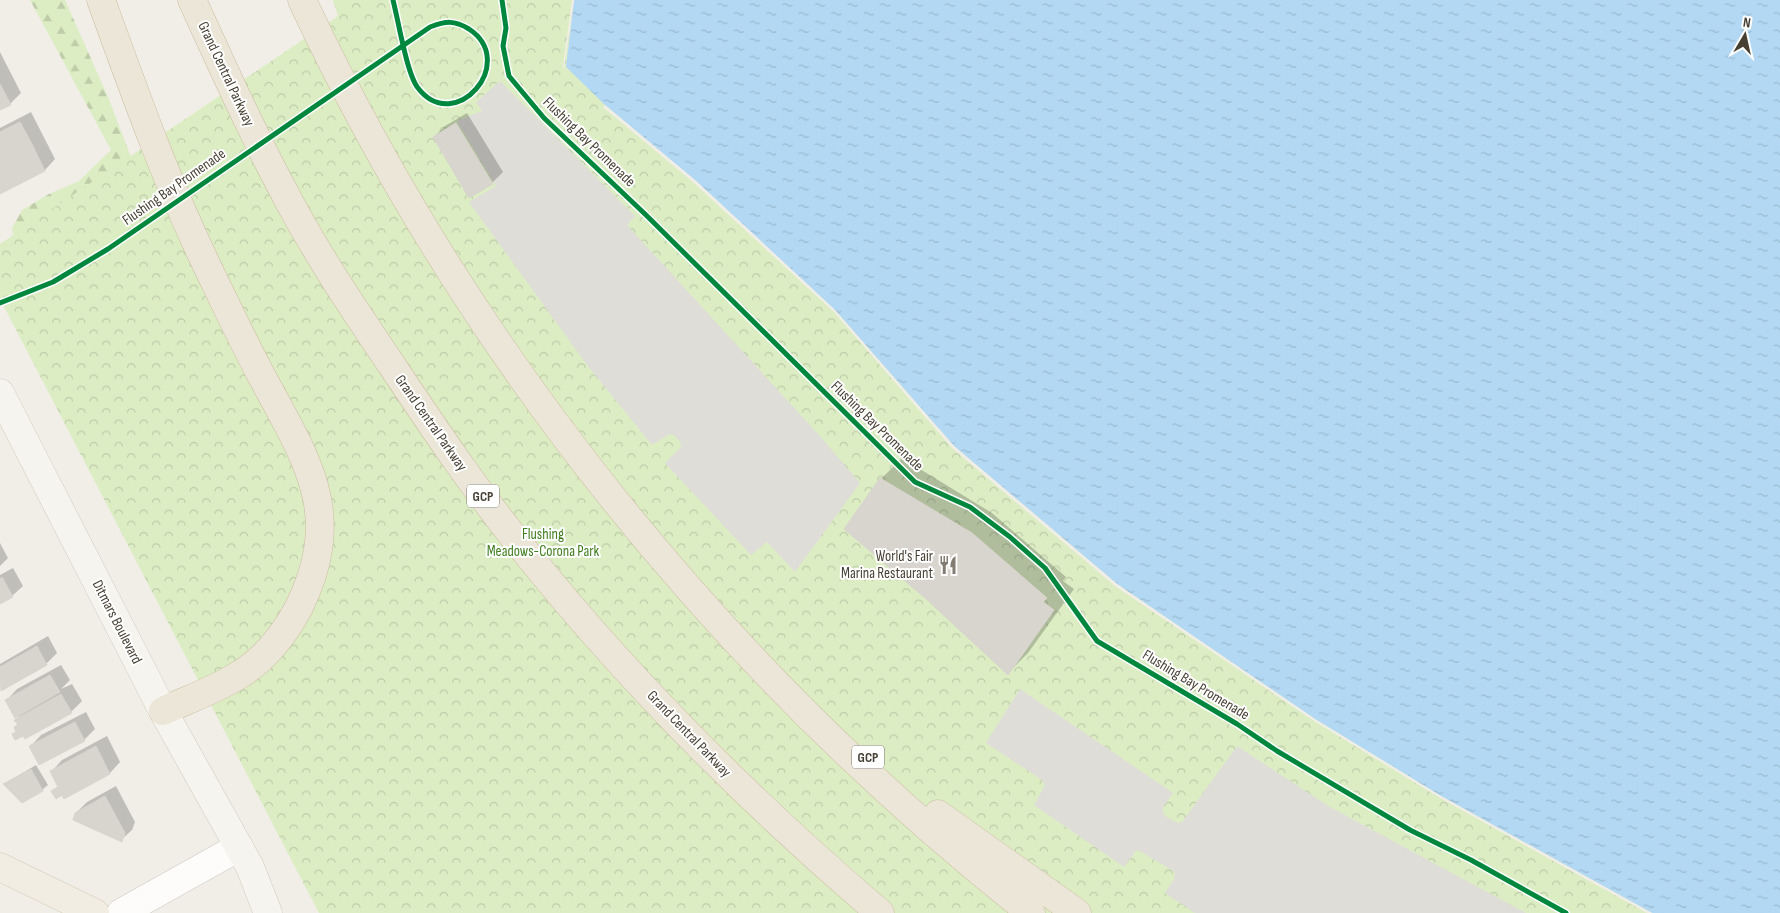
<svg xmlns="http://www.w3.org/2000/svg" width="1780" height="913" font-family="'Sofia Sans Condensed',sans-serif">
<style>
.forest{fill:url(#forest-firs)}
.park{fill:url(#park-crowns)}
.parking{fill:#dfddd7}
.water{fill:url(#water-ripples)}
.pier{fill:#f0eee7}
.shadow{fill:#0003}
.building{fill:#d8d5ce;stroke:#d8d5cd}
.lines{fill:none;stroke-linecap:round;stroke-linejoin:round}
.street-casing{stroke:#cccac3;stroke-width:29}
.secondary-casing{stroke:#d0cbbd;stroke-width:29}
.primary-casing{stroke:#d4cbb2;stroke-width:29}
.highway-casing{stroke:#cbbca0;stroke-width:29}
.street{stroke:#fdfcfb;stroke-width:28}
.secondary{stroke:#f6f4ee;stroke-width:28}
.primary{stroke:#f1ede2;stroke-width:28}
.highway{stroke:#ece6d8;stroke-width:28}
.cycleway-casing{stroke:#fff;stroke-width:8}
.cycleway{stroke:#00873e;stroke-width:5}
.labels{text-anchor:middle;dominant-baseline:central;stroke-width:4;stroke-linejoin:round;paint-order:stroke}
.shield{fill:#fff;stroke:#7e7970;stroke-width:1}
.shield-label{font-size:14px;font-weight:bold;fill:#463f33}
.street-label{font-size:15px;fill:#463f33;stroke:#fff}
.park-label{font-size:15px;fill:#407e20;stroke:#fff}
.poi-label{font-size:15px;fill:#463f33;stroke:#fff;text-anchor:end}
</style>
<defs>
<pattern id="forest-firs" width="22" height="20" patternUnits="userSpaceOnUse" patternTransform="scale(1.25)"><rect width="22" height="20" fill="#dcedc4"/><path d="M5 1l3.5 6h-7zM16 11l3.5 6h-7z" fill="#becca9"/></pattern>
<pattern id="park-crowns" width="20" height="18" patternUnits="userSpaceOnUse" patternTransform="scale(1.25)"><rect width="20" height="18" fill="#dcedc4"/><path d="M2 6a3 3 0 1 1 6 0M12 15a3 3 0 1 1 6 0" fill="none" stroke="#becca9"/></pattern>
<pattern id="water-ripples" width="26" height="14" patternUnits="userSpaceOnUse" patternTransform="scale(1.25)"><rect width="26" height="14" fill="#b2d8f3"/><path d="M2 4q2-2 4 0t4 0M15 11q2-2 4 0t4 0" fill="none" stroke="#9abad1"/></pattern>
</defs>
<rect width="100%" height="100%" fill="#f0eee7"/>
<polygon class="forest" points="30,0 65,0 108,97 144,191 17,254 12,228 22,210 49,194 79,181 111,150"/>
<polygon class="park" points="333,0 574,0 566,67 835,310 1117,584 1652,913 319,913 0,299 0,244 338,16"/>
<g class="parking">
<polygon points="500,81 635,216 627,225 819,435 860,483 795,572 767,542 751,555 665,463 681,447 681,443 674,435 670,434 652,445 587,365 469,202 496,186 457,121 482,111 476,102"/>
<polygon points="1020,689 1173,793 1162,809 1165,816 1178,823 1182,822 1237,746 1330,807 1526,913 1195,913 1165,893 1174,879 1175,872 1138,850 1135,852 1124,867 1034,805 1045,785 1042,780 986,743"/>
</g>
<polygon class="water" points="574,0 1780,0 1780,913 1652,913 1441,796 1315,719 1117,584 954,446 835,310 696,181 605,105 566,67"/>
<g class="pier">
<polygon points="572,0 574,0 564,69 563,66"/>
<polygon points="605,105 696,181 835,310 954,446 1117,584 1315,719 1441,796 1652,913 1647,913 1440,798 1314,721 1115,586 952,448 834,312 694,183 603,107"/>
</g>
<g class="shadow">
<polygon points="0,52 21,93 10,104 0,109"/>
<polygon points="31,112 55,159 45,170 0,193 0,128"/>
<polygon points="467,113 503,172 492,183 434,137 445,126"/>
<polygon points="902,458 992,513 1066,577 1063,581 1074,589 1028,653 1008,673 926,597 846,529 881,479"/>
<polygon points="0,543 8,558 0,566"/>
<polygon points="13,568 23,586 12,596 0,603 0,575"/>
<polygon points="48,636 57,653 46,664 1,689 0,664"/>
<polygon points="61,665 70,680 61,689 72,684 82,701 71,712 24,734 17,731 15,728 18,725 16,720 22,713 7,700 17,689"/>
<polygon points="86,712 95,729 84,740 40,763 31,746 41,735"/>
<polygon points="107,736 120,762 110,773 65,797 63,794 53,791 59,785 52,771 62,760"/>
<polygon points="36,765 48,785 42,790 4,784"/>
<polygon points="116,786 135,822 132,830 121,840 76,813 87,802"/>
</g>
<g class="building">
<polygon points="0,84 11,105 0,110"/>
<polygon points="20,122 32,144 0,161 0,132"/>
<polygon points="456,123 493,184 469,198 433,137"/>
<polygon points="32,144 45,171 0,194 0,161"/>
<polygon points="880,478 972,533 1047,598 1043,602 1054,610 1008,675 925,598 844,529"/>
<polygon points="2,577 13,597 0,604 0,579"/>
<polygon points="37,646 47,665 1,691 0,667"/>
<polygon points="50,675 60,692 15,718 5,700"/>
<polygon points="61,694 72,713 25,739 23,736 15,740 12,734 16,732 14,727 18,725 14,720"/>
<polygon points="75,722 85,741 39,765 29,746"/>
<polygon points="96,746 110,774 64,799 62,795 56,799 51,791 58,787 50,771"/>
<polygon points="31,769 43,791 22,803 3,784"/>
<polygon points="105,796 125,833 122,842 73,820 75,813"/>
</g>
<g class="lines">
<g class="street-casing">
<polyline id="street" points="121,913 239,847"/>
</g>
<g class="secondary-casing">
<polyline id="secondary" points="0,393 163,711 250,867 268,913"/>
</g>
<g class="primary-casing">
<polyline id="primary" points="0,867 95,913"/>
</g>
<g class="highway-casing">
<g id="highway">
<path d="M101 0C134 91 166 181 208 268 225 303 242 339 260 373 305 458 346 511 299 607 286 632 266 658 242 673 218 689 189 699 163 711"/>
<path d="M192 0C221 63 249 127 282 188 315 252 355 311 395 370 435 430 475 489 520 545 627 679 750 802 880 913"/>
<path d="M302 0C468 355 723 670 1031 913"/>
<polyline points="938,814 1077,913"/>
</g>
</g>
<use href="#street" class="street"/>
<use href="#secondary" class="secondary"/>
<use href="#primary" class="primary"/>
<use href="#highway" class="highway"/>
<g class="cycleway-casing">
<g id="cycleway">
<polyline points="502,0 506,28 503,46 509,76 544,118 646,215 915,482 970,507 1010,537 1045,568 1097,641 1237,724 1277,751 1410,830 1471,860 1566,913"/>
<path d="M0 303 53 282 108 249 430 27C446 21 454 20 469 29 519 62 455 136 418 88 407 75 398 19 393 0"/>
</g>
</g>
<use href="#cycleway" class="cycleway"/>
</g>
<defs>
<g id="restaurant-bare" transform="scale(1.5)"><path d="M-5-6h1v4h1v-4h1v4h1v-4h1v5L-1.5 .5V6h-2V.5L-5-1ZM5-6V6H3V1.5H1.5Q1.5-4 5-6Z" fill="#827c72" stroke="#fff" stroke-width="2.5" paint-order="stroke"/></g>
</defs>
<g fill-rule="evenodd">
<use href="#restaurant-bare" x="948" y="565"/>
</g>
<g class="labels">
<g class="shield">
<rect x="467" y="484.5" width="32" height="23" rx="4"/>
<rect x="852" y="745.5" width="32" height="23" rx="4"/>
</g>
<g class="shield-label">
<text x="483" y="496">GCP</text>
<text x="868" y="757">GCP</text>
</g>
<g class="street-label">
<text transform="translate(226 74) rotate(65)">Grand Central Parkway</text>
<text transform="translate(589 142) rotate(44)">Flushing Bay Promenade</text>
<text transform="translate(174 187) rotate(-35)">Flushing Bay Promenade</text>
<text transform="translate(431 423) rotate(55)">Grand Central Parkway</text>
<text transform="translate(877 426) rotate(44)">Flushing Bay Promenade</text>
<text transform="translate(117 622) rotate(63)">Ditmars Boulevard</text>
<text transform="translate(1196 685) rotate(31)">Flushing Bay Promenade</text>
<text transform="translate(689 734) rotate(46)">Grand Central Parkway</text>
</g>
<g class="park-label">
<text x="543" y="534">Flushing<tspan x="543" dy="17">Meadows-Corona Park</tspan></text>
</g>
<g class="poi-label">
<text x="933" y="556">World's Fair<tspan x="933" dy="17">Marina Restaurant</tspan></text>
</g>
</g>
<g transform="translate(1745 35) rotate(9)" stroke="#ffffff" stroke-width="4" paint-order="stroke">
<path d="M0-4L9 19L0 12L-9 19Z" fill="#463f33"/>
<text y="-8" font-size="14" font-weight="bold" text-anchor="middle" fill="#463f33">N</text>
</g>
</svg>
